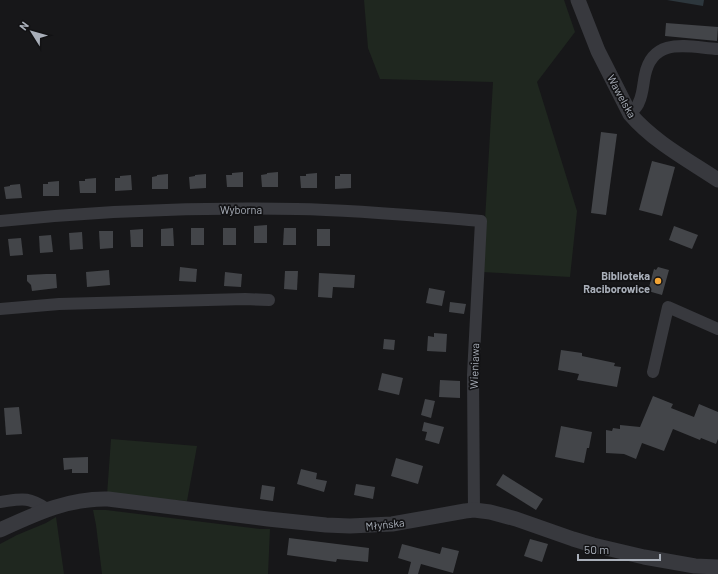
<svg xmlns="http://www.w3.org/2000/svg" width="718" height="574" font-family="Barlow,sans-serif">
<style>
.green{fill:#1f271f}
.water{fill:#2d373d}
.building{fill:#434549}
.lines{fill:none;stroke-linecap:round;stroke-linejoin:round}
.minor{stroke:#38393e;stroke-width:12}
.tertiary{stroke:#38393e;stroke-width:15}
.poi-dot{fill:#f3a535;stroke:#121214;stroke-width:1.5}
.labels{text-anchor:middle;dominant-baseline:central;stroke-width:3.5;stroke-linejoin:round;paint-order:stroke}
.street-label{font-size:11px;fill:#a9afb9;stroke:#121214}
.poi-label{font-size:11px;font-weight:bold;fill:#a9afb9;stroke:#121214;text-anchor:end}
</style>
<rect width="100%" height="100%" fill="#171719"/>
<g class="green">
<polygon points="364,0 564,0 575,32 537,82 577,211 570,277 482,272 493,82 380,79 368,48"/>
<polygon points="111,439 197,446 187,501 107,495"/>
<polygon points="93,510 106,510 260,529 270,529 268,574 102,574 96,525"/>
<polygon points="56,517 64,574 0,574 0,544 17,535 46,523"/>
</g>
<polygon class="water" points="667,0 704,0 703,6"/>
<g class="building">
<polygon points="666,23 718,27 717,41 665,36"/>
<polygon points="601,132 617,134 606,215 591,213"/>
<polygon points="652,161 675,167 662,216 639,210"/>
<polygon points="243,172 243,187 227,187 226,175 232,175 232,173"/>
<polygon points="278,172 278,187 262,187 261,175 267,174 267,173"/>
<polygon points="317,173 317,188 301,188 300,176 306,176 306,174"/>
<polygon points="168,174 168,189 152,189 152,177 157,176 157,175"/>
<polygon points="206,174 206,188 190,189 189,177 195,176 195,175"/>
<polygon points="340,174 351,174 351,188 335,189 335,176 340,176"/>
<polygon points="131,175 132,190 115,191 115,178 120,178 120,176"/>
<polygon points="96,178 96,193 80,193 79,181 85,181 85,179"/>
<polygon points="59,181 59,196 43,196 43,184 48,184 48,182"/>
<polygon points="20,184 22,198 6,199 4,187 10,186 10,185"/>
<polygon points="267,225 267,243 254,243 254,226"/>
<polygon points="674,226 698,235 692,249 669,240"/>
<polygon points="173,228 174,246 161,246 161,229"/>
<rect x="191" y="228" width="13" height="17"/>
<rect x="223" y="228" width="13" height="17"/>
<polygon points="284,228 296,228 296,245 283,245"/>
<polygon points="143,229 143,247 131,247 130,230"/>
<rect x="317" y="229" width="13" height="17"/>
<polygon points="99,231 113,231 113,248 100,249"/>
<polygon points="82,232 83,249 70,250 69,233"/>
<polygon points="51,235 53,252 40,253 39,236"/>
<polygon points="21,238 23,255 10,256 8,239"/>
<polygon points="180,267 197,269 196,282 179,281"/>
<polygon points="658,267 669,270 662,295 648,291 654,269 656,270"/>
<polygon points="109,270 110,285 87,287 86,272"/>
<polygon points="285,271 298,271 297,290 284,289"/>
<polygon points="225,272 242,274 241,287 224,286"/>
<polygon points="319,273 355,275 354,288 333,287 332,298 318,297"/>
<polygon points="46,274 56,274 57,288 32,291 31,285 27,281 27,275"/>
<polygon points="429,288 445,291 442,306 426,303"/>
<polygon points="450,302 466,304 464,314 449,312"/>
<polygon points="434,333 447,334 446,352 427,351 428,336 434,337"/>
<polygon points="384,339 395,340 394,350 383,349"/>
<polygon points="561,350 582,353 582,356 615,363 614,366 621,367 617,387 577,380 579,374 558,370"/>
<polygon points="382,373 403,378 399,395 378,390"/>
<polygon points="440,380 460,381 460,398 439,397"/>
<polygon points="653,396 673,404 671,408 694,417 699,404 718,412 718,439 716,444 701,438 700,440 673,429 664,451 642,443 636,459 624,454 606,453 606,430 612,431 613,428 620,429 620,425 640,427"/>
<polygon points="425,399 435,401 431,418 421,415"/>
<polygon points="19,407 22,434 6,435 4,408"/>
<polygon points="424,422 444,427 439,444 425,440 427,432 422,431"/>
<polygon points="561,426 592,432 589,448 587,448 584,463 555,457"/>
<polygon points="88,457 88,473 72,473 72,469 64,470 63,458"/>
<polygon points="396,458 423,466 418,484 391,476"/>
<polygon points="301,469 317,473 316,479 327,481 324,492 297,484"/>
<polygon points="503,474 543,499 536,510 496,485"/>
<polygon points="356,484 375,487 373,499 354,495"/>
<polygon points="262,485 275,487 273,501 260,499"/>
<polygon points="289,538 369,548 368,562 337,559 336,562 287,555"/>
<polygon points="530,539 548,544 542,562 524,556"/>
<polygon points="402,544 440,554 442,547 459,551 453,573 421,564 418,574 408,574 411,562 398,558"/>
</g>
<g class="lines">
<g class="minor">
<path d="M630 114C633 111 638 106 639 102 643 94 643 84 645 75 653 36 688 47 718 49"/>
<path d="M0 221C99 211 198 207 297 209 358 210 420 216 481 221L473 375 474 510"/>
<polyline points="0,309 59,304 245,299 269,300"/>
<polyline points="653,372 668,307 718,329"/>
<path d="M0 502C22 499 27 496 47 509"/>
</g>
<g class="tertiary">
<path d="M578 0 598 51 630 114C654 142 688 160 718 180"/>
<path d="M0 530C35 514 68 498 108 499L268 519 326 525 350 526 392 524 465 511 474 510 490 512 516 519 573 539 593 545 644 557 695 566 718 567"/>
</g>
</g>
<circle class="poi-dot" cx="658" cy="281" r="4"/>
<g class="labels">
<g class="street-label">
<text transform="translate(622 96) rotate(61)">Wawelska</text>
<text x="241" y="209">Wyborna</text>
<text transform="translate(474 366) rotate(-88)">Wieniawa</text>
<text transform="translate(385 524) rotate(-6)">Młyńska</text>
</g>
<g class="poi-label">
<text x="650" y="275">Biblioteka<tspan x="650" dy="13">Raciborowice</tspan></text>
</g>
</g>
<g transform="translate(32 32) rotate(307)" stroke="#121214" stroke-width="3" paint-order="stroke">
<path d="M0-3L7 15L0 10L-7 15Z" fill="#a9afb9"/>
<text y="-6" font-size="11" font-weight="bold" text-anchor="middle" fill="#a9afb9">N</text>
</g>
<path d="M578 554v6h82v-6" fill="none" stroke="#a9afb9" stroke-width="2"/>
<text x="584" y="554" font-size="12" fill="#a9afb9" stroke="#121214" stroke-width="3" paint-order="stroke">50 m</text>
</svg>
